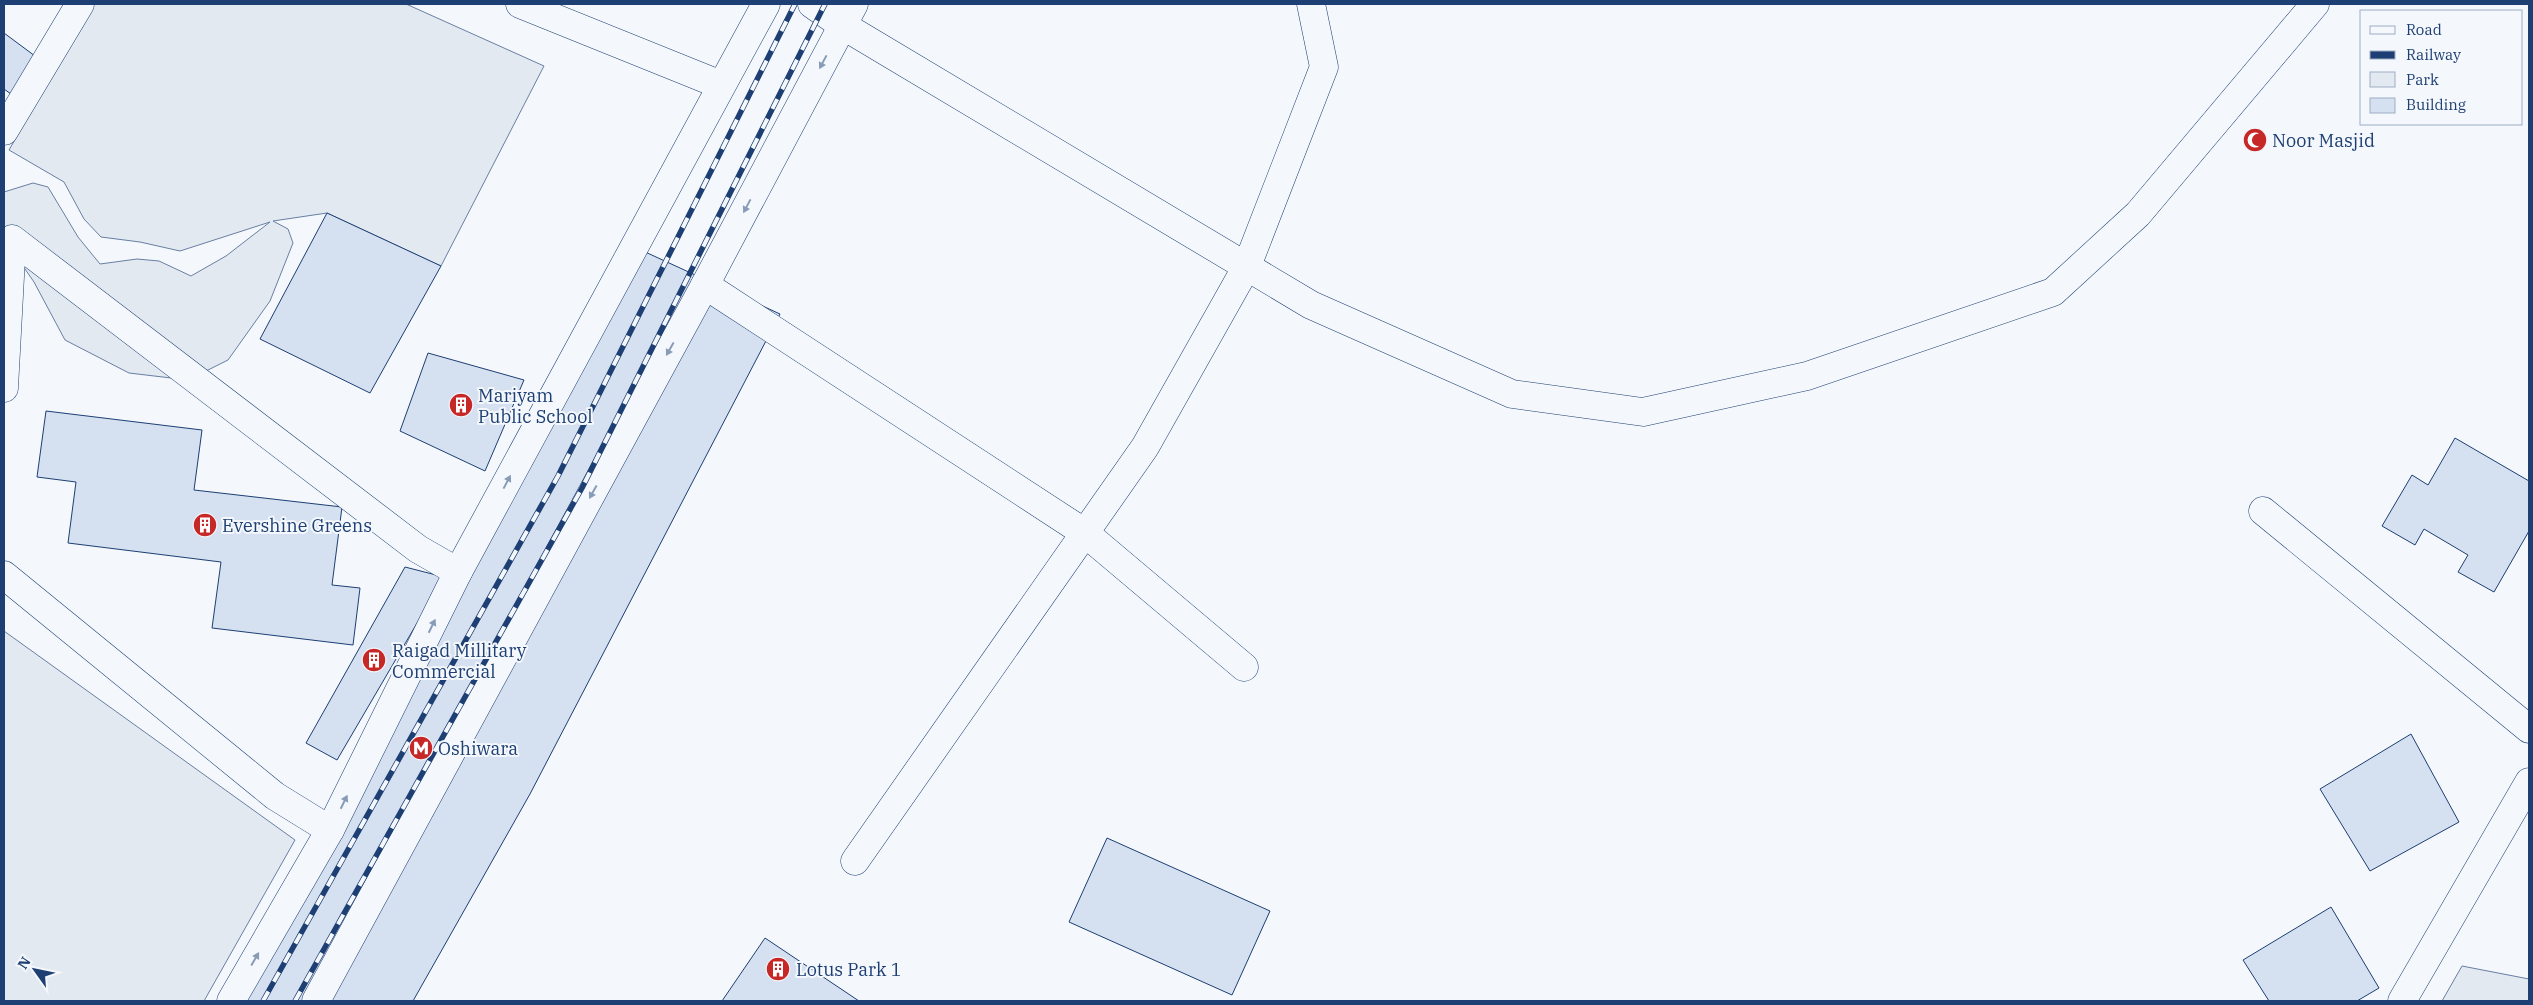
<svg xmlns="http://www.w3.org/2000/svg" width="2533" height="1005" font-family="'IBM Plex Serif',serif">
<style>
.green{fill:#e3e9f0;stroke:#687fa3}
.building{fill:#d5e0f0;stroke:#1d3f73}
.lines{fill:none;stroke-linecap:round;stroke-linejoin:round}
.minor-casing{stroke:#1d3f73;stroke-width:29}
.major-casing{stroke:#1d3f73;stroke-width:29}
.minor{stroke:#f4f7fb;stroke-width:28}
.major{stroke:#f4f7fb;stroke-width:28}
.rail-casing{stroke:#1d3f73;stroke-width:5.5}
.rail{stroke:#f4f7fb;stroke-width:4;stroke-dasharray:11;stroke-linecap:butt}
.oneway{fill:#889bb7}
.labels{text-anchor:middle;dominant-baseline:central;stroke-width:4;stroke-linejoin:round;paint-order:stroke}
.poi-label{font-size:18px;fill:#1d3f73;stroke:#f4f7fb;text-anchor:start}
</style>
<rect width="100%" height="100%" fill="#f4f7fb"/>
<g class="green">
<polygon points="93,4 406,4 544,66 441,266 327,213 273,221 288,229 293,243 270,301 228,360 188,380 129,373 65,340 34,282 16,256 4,249 4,192 33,183 48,187 78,237 100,264 137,259 159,261 191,276 226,256 270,222 180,251 140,242 101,237 84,219 64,182 9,150"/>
<polygon points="4,631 295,840 204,1001 4,1001"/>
<polygon points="2462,966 2529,979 2529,1001 2442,1001"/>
</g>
<g class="building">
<polygon points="4,33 35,56 11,94 4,89"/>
<polygon points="327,213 441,266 370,393 260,339"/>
<polygon points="630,245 780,314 530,794 413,1001 220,1001 387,708"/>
<polygon points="428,353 524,380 485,471 400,431"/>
<polygon points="46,411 202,430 194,490 342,507 332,585 360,588 353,645 212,628 221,562 68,543 76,482 37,477"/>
<polygon points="2455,438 2529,481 2529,531 2494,592 2458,572 2468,555 2424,529 2415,545 2382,526 2412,475 2428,485"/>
<polygon points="405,567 444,577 337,760 306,743"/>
<polygon points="2411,734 2459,822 2370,871 2320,789"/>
<polygon points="1107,838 1270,911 1232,995 1069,922"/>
<polygon points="2331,907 2379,988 2357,1001 2269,1001 2243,960"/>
<polygon points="765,938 859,1001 722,1001"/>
</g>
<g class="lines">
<g class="minor-casing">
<g id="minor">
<polyline points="520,4 721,85"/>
<polyline points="812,4 842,25 1311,305 1512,394 1643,412 1807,376 2053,292 2138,214 2315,4"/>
<polyline points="4,131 80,4"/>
<polyline points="705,285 1085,533 1244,667"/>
<polyline points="4,388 12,239 418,549 458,572"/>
<polyline points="2263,511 2529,729"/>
<polyline points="4,575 275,796 330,830"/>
<polyline points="855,861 1145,447 1247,266 1324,67 1311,4"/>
<polyline points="2402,1001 2529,782"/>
</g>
</g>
<g class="major-casing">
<g id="major">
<polyline points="231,1001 330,830 458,572 766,4"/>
<polyline points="316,1001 705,285 854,4"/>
</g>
</g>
<use href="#minor" class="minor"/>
<use href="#major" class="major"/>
<g class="rail-casing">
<g id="rail">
<polyline points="263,1001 558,476 795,4"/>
<polyline points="295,1001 582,488 825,4"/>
</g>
</g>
<use href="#rail" class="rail"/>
</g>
<defs><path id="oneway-solid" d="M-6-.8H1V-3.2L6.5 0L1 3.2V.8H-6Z" transform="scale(1.25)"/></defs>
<g class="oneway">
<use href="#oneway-solid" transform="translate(823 62) rotate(118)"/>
<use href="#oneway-solid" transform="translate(747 206) rotate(118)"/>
<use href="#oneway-solid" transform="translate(670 349) rotate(119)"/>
<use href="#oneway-solid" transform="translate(507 482) rotate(-62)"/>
<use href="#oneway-solid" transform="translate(593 492) rotate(119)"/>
<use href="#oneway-solid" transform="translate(432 626) rotate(-64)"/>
<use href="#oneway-solid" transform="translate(344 802) rotate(-64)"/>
<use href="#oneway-solid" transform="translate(255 959) rotate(-60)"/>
</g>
<defs>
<g id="mosque-disc" transform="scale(1.25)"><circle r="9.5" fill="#c62828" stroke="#f4f7fb"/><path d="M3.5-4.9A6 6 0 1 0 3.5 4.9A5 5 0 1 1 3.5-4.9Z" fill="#fff"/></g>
<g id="building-disc" transform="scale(1.25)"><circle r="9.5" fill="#c62828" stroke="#f4f7fb"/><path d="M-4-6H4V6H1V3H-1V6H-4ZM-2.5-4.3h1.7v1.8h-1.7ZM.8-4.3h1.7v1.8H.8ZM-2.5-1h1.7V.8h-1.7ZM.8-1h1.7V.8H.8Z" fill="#fff"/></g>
<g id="metro-disc" transform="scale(1.25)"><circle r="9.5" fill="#c62828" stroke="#f4f7fb"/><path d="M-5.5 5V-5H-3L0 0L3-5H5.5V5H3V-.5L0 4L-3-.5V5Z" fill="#fff"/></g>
</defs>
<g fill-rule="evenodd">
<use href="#mosque-disc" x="2255" y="140"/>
<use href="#building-disc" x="461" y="405"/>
<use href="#building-disc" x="205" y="525"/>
<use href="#building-disc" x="374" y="660"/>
<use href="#metro-disc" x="421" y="748"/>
<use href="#building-disc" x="778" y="969"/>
</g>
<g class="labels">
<g class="poi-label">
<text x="2272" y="140">Noor Masjid</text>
<text x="478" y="395">Mariyam<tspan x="478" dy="21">Public School</tspan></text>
<text x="222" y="525">Evershine Greens</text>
<text x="392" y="650">Raigad Millitary<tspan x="392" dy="21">Commercial</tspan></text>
<text x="438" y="748">Oshiwara</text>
<text x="796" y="969">Lotus Park 1</text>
</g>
</g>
<rect width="2533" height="1005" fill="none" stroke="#1d3f73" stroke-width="10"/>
<rect x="2360" y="10" width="162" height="115" fill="#f4f7fb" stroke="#9eadc5"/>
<rect x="2370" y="26" width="25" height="8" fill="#f4f7fb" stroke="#9eadc5"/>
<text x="2406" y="35" font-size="15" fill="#1d3f73">Road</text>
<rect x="2370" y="51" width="25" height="8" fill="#1d3f73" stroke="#9eadc5"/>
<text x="2406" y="60" font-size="15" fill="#1d3f73">Railway</text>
<rect x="2370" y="72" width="25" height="15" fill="#e3e9f0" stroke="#9eadc5"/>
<text x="2406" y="85" font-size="15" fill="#1d3f73">Park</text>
<rect x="2370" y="98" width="25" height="15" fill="#d5e0f0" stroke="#9eadc5"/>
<text x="2406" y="110" font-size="15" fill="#1d3f73">Building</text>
<g transform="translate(35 970) rotate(303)" stroke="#f4f7fb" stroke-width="4" paint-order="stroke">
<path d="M0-4L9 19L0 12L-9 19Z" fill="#1d3f73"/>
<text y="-8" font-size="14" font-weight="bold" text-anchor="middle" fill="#1d3f73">N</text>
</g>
</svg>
